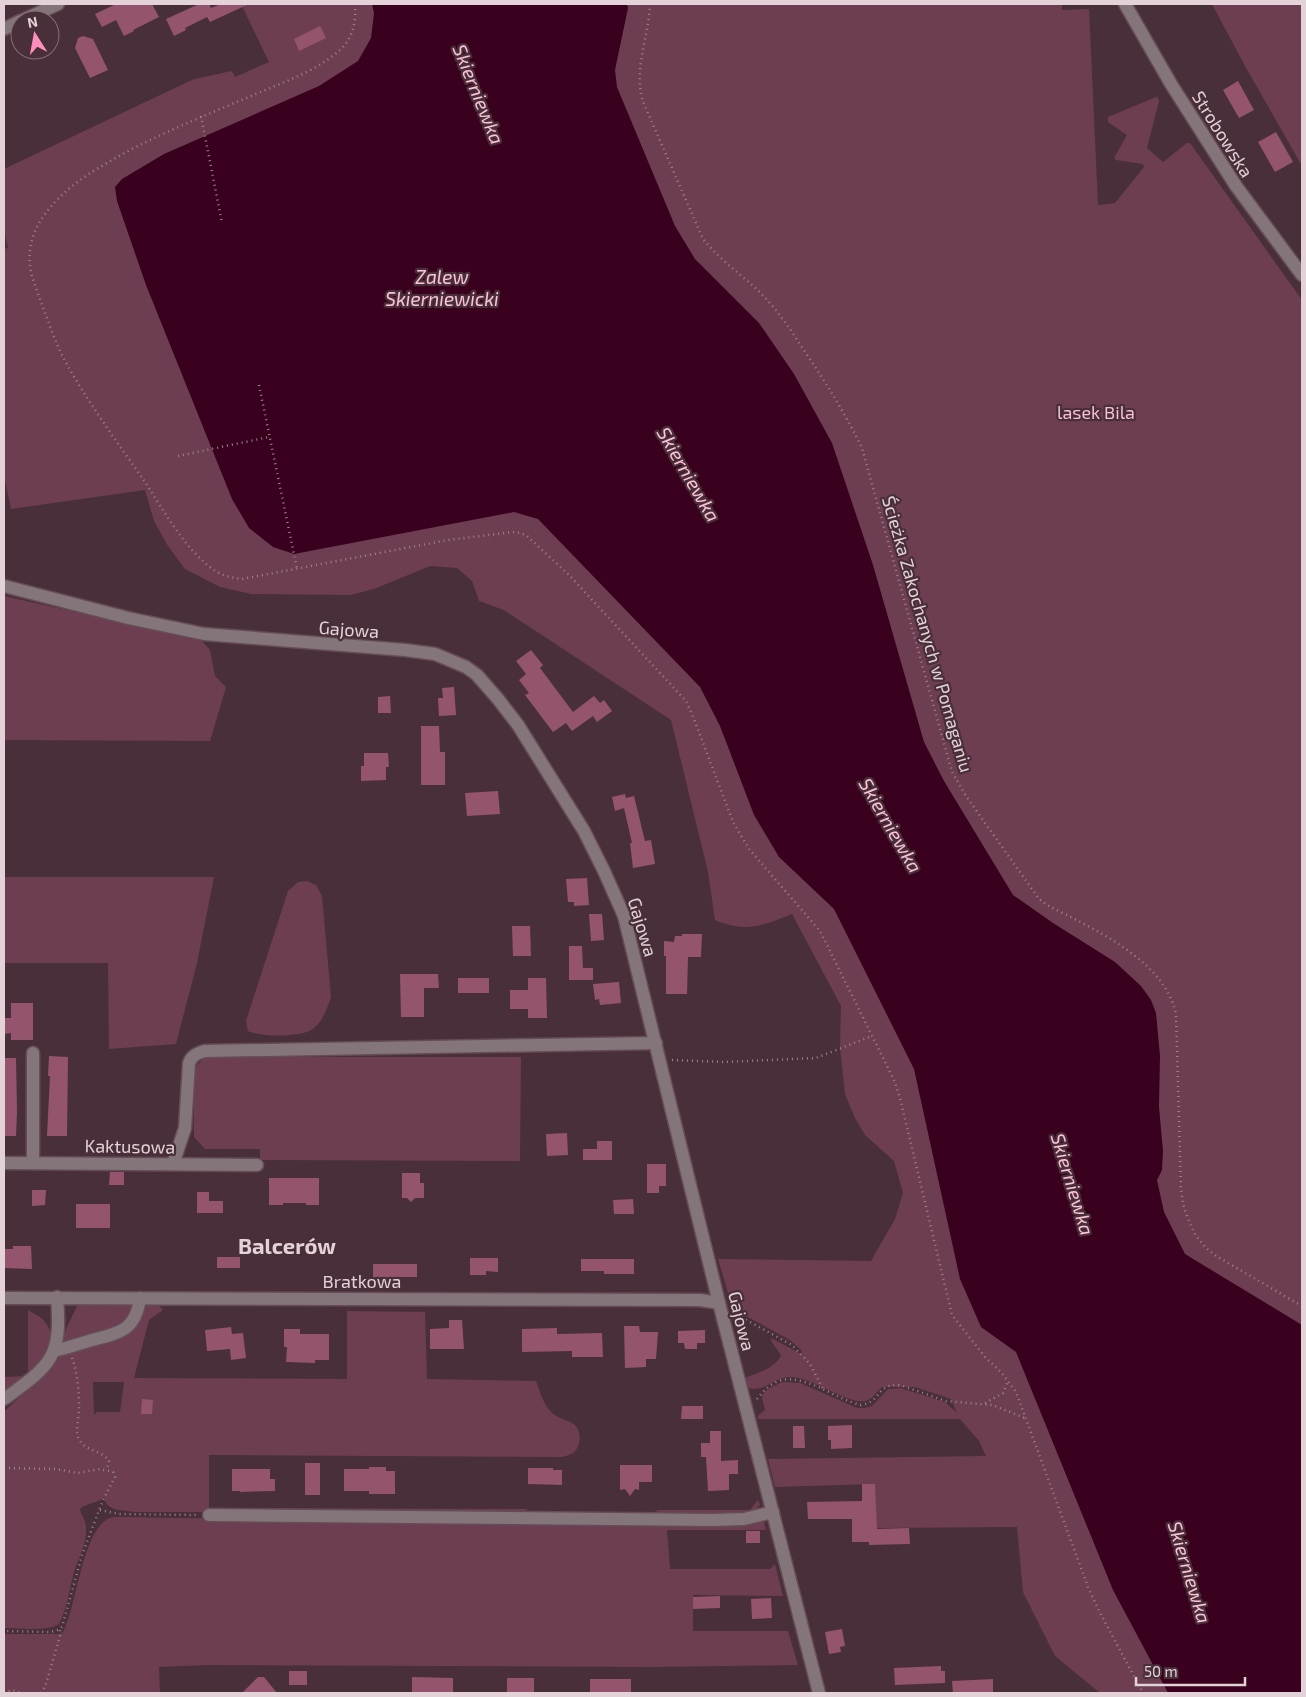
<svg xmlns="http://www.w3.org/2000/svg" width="1306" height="1697" font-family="'Exo 2',sans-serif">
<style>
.green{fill:#6d3e51;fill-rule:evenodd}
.water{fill:#39011e}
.building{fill:#94546e}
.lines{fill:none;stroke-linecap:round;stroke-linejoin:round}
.minor-casing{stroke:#654c56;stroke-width:15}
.path{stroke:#9a858d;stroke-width:2.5;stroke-dasharray:1 4;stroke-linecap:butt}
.minor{stroke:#83757a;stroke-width:12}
.labels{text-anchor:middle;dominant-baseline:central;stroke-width:4.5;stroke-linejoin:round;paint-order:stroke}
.street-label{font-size:18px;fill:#e3d2d8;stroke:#492f39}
.park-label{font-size:18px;fill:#f8bed3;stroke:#492f39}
.water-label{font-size:19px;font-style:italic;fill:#fec3d8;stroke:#492f39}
.district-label{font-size:22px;font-weight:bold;fill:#e3d2d8;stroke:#492f39}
</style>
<rect width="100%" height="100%" fill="#492f39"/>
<g class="green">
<path d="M241 4H1062V10L1089 9 1098 205 1115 203 1144 167 1143 164 1116 160 1114 158 1127 135 1108 122V117L1156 97 1158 98 1159 101 1147 148 1163 162 1187 143H1190L1302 300V1693H1100L1055 1656 1023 1592 1017 1527 876 1528 875 1484 775 1487 768 1459 986 1456 979 1441 960 1419H758V1416L765 1410 762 1398 763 1394 768 1389 782 1382 800 1383 857 1408H864L872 1406 888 1389 900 1388 945 1402 957 1413 951 1399 915 1387H882C877 1391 873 1398 868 1400 852 1408 813 1377 791 1377 774 1377 766 1392 748 1388L745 1378C757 1373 776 1368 781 1355 778 1349 771 1344 771 1338L803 1355 801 1350 790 1340 733 1309 718 1259 871 1261 895 1219 903 1193 894 1161 865 1135 855 1118 845 1094 840 1048 841 1006 792 914C763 926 745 933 715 920L708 872 671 720 504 610 479 601 472 581 457 568 430 566 374 589 350 595 251 594 220 587 185 569 168 546 154 521 145 490 11 509 4 476V249L8 248 4 231V169L194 79 232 71 235 77 269 62Z"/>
<polygon points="1212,4 1302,4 1302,166 1245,66"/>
<polygon points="4,596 201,640 210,650 215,676 226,687 210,741 4,740"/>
<polygon points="4,877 214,877 197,963 176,1044 109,1049 108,963 4,963"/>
<path d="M307 881 316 885 322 896 331 997C327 1008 323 1021 314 1028 303 1038 261 1037 248 1031L246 1021 288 891 298 882Z"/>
<polygon points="205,1057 521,1057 520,1161 260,1160 260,1149 205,1149 194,1137 194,1068"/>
<polygon points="129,1303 134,1305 125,1325 60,1347 67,1327 77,1306 80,1304"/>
<path d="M151 1304 158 1305 163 1310 149 1320 134 1378 347 1379V1311L425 1312 427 1379 536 1381C540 1392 543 1403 551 1412 557 1418 565 1419 572 1423 582 1428 582 1446 573 1453 570 1455 565 1456 562 1457L209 1455V1508L528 1509 522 1512H136C124 1510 106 1512 104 1497 98 1504 87 1502 80 1509 81 1516 86 1520 86 1527 87 1543 79 1557 74 1572 70 1587 66 1612 59 1624 47 1632 18 1628 4 1628V1412L52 1365 59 1355 110 1339 146 1306ZM93 1382H124L120 1412H97L94 1415Z"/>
<path d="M28 1310C32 1313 38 1315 41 1318 45 1321 48 1326 50 1331 60 1360 23 1381 4 1395V1377L28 1376Z"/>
<polygon points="758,1500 760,1505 751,1513 738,1515 662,1514 654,1510 750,1510"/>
<path d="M125 1517 710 1527 764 1522 766 1530H667L670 1569H770L775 1564 783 1596 693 1595V1631H788L798 1665 651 1667 210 1665 159 1667 160 1693H4V1634H59L63 1632C77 1605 81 1538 106 1520 111 1516 119 1517 125 1517Z"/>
</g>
<polygon class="water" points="372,4 627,4 628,8 615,70 617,87 675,226 695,259 759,323 794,374 832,443 873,565 924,742 944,781 1013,895 1053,923 1115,962 1141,986 1151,1000 1156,1013 1160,1056 1159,1107 1163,1151 1162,1170 1157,1180 1164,1212 1185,1254 1302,1325 1302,1693 1168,1693 1113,1590 1016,1352 981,1327 960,1279 914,1069 834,909 779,857 754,815 720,726 700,687 538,519 514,512 294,554 273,547 249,528 232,499 146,285 117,201 115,187 122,179 164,154 319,86 358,61 371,38 374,13"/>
<g class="building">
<polygon points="116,4 152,4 159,17 133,30 134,31 124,36 116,20 102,27 95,14"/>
<polygon points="199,4 209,4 211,8 221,4 249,4 210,22 207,17 185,28 186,30 174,36 166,19"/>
<polygon points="320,26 326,38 299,51 294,39"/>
<polygon points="83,36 93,39 108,70 90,78 75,48 78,38"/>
<polygon points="1238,81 1254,110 1239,118 1223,90"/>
<polygon points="1276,132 1293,162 1275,172 1258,142"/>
<polygon points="531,650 543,665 540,668 573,712 594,696 600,703 604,700 612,711 597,722 593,716 572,731 566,723 553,732 525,695 529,693 519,680 526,674 516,661"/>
<polygon points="454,687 456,715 439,716 438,698 443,698 442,688"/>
<polygon points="390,696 391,713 378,713 378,697"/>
<polygon points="421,726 439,726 440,752 445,752 445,785 421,785"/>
<polygon points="364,753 388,753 389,767 386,767 386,780 361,781 361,766 364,766"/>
<polygon points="498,791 500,814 467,816 465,793"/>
<polygon points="625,794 626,798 634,796 645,841 651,840 655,864 633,868 630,843 632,843 624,808 615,811 612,797"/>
<polygon points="587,878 589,905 574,906 574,902 568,902 566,879"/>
<polygon points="589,914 602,914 604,940 591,941"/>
<polygon points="512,926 530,926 531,956 513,956"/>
<polygon points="682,934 702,934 701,957 688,957 687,994 666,994 666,956 664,956 664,941 674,942 675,936 682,936"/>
<polygon points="569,946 582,946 583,968 593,968 593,980 569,980"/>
<polygon points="400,974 438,974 439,988 424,988 424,1017 401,1017"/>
<rect x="458" y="978" width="31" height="15"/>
<polygon points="528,978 546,978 547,1018 528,1018 528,1009 510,1009 510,990 528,990"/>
<polygon points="619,982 621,1003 600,1005 599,999 595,1000 593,984"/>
<polygon points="11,1003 33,1003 33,1040 11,1040 11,1033 4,1034 4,1018 11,1018"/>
<polygon points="49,1056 68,1057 67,1136 47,1136 50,1076 48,1076"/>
<polygon points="4,1058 16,1058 17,1112 16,1136 4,1136"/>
<polygon points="567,1133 568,1155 547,1156 546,1134"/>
<polygon points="597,1141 612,1141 612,1160 583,1160 583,1149 597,1149"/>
<polygon points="647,1164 666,1164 666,1186 659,1186 659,1193 647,1193"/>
<polygon points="110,1172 124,1172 124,1185 109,1185"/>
<polygon points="402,1173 420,1173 420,1183 424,1183 424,1198 415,1198 411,1202 407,1198 402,1198"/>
<polygon points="269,1178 319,1178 319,1205 306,1205 306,1203 283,1203 283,1205 269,1205"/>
<polygon points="32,1190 46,1190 45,1205 32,1206"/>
<polygon points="197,1192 209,1192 209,1201 223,1201 223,1213 197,1213"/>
<polygon points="633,1199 634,1214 614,1214 613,1200"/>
<rect x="76" y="1204" width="34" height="24"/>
<polygon points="13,1246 31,1246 32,1269 4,1268 5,1249 13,1249"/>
<rect x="217" y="1257" width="23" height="11"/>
<polygon points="470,1258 498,1258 498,1272 486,1271 486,1275 470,1275"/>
<polygon points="581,1259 634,1259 634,1274 604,1274 604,1271 581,1271"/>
<rect x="373" y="1264" width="44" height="13"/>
<polygon points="449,1320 462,1320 464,1349 430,1349 430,1329 449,1328"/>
<polygon points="624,1326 639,1326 640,1332 658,1332 656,1359 646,1359 646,1367 625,1368"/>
<polygon points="231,1327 232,1334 243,1333 246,1358 231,1360 230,1349 207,1351 205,1330"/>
<polygon points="557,1328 557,1334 602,1333 603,1357 572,1357 572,1351 522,1352 522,1329"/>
<polygon points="284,1329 300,1329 300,1334 329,1334 329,1360 315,1360 315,1363 286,1362 287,1347 284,1347"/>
<polygon points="705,1330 705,1343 697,1343 697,1349 685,1349 684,1343 678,1343 678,1331"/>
<polygon points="142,1399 153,1400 152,1414 141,1414"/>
<polygon points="682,1406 703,1406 703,1419 681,1419"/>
<polygon points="852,1425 852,1448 831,1449 831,1440 828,1440 828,1426"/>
<polygon points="793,1426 804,1426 805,1448 793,1448"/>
<polygon points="710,1431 721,1431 721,1461 738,1460 738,1474 729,1474 729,1490 708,1491 706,1457 701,1457 701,1443 710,1443"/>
<rect x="305" y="1463" width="15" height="32"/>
<polygon points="620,1465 652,1465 652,1482 639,1482 639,1490 635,1489 630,1496 625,1489 620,1490"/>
<polygon points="369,1467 386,1467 386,1471 395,1471 395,1494 369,1494 369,1491 344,1491 344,1469 369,1469"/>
<polygon points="528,1468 553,1468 553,1470 562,1470 562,1485 528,1484"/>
<polygon points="232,1469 270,1469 270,1479 275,1479 275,1491 240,1492 240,1491 232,1491"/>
<polygon points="862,1484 875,1484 877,1529 909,1528 910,1544 869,1545 869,1542 852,1542 852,1519 808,1519 807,1502 862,1501"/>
<rect x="746" y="1531" width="14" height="12"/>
<polygon points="720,1596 720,1608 693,1609 693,1597"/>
<polygon points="771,1598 772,1618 752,1619 751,1599"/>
<polygon points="842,1629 845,1646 840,1647 841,1652 829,1654 825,1632"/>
<polygon points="941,1666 941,1671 945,1671 945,1683 895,1685 894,1668"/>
<rect x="289" y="1671" width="18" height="14"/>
<polygon points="258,1677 264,1677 277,1693 242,1693"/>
<polygon points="412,1677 453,1678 453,1693 412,1693"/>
<rect x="507" y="1678" width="27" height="15"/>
<rect x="590" y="1679" width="41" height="14"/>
<polygon points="993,1679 993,1693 953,1693 952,1681"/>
</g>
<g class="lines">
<g class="minor-casing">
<g id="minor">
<polyline points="1125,4 1171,84 1236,186 1302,275"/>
<polyline points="23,20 58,4"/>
<polyline points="4,29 20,21"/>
<polyline points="4,586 128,618 204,634 405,650 435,654 466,667 477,675 498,699 518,725 584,831 604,871 624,916 719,1303 819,1693"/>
<polyline points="4,1163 257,1165"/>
<polyline points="33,1163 33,1053"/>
<path d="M173 1164 185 1128 189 1063C192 1055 198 1053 205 1051L656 1043"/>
<polyline points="4,1298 700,1300 719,1303"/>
<path d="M54 1351C67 1348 79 1344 92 1340 120 1333 136 1330 140 1298"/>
<path d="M4 1399C51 1365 62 1358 57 1297"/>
<polyline points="209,1515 713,1520 744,1519 773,1512"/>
</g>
</g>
<g class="path">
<path d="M355 4C356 19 354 35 343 47 321 69 287 81 258 93 216 111 173 128 132 149 99 167 65 185 43 217 33 231 28 248 30 265 31 278 38 292 42 305 49 323 55 342 64 359 86 400 118 443 145 482 164 511 183 546 211 568 220 575 231 578 242 579L448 540 513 532 521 533 527 536 569 575 686 701 694 719 733 822 749 849 820 931 894 1080 900 1098 952 1315 985 1357 1001 1372 1016 1392 1088 1587 1099 1611 1143 1693"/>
<path d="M650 4C649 37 632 72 644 104L703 239C722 263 749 279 769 302 782 317 793 333 803 349 825 381 845 413 862 448L952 772 966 796 1039 899 1047 905C1093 929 1164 959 1176 1014L1181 1189 1183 1204 1188 1219 1196 1236 1206 1248 1216 1256 1302 1306"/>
<polyline points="201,116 222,223"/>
<polyline points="259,385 297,569"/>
<polyline points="178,456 269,437"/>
<polyline points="672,1060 724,1062 816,1058 872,1036"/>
<polyline points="737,1315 792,1345 810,1364 823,1389"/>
<path d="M72 1358C78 1374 79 1393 79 1409 79 1419 74 1433 80 1441 86 1451 102 1450 109 1461L107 1469"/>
<path d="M757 1399C762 1393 767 1387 774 1383 800 1369 836 1400 861 1405 882 1402 876 1383 900 1385L946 1401 992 1405 1025 1418"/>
<polyline points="985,1403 1003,1393 1008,1381"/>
<polyline points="4,1468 56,1469 78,1473 100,1469 113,1472 115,1477 103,1500 82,1555 62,1627 58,1630 50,1632 4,1631"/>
<polyline points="100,1510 119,1514 198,1515"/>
<polyline points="4,1693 12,1690 22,1693"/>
<polyline points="41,1693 45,1687 60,1636 60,1629"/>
</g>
<use href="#minor" class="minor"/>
</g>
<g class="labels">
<g class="street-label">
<text transform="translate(1223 134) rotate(58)">Strobowska</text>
<text transform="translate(349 629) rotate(4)">Gajowa</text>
<text transform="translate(928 634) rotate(74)">Ścieżka Zakochanych w Pomaganiu</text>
<text transform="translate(643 927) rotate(73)">Gajowa</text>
<text transform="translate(130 1146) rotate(1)">Kaktusowa</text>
<text x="362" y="1281">Bratkowa</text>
<text transform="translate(742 1321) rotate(76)">Gajowa</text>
</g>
<g class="park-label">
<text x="1096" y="412">lasek Bila</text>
</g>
<g class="water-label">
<text transform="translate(479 94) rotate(68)">Skierniewka</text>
<text x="442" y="276">Zalew<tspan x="442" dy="22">Skierniewicki</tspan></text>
<text transform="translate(689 474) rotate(60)">Skierniewka</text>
<text transform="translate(891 825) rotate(60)">Skierniewka</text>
<text transform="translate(1073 1184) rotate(73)">Skierniewka</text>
<text transform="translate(1190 1572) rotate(73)">Skierniewka</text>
</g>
<g class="district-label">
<text x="287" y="1245">Balcerów</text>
</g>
</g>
<rect width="1306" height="1697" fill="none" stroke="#e3d2d8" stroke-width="10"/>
<g transform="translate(35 35) rotate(349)"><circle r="24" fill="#492f39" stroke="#877079"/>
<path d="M0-4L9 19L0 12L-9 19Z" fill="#fe8ebc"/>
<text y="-8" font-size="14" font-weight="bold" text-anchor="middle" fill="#e3d2d8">N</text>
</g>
<path d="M1136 1677v8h109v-8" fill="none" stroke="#e3d2d8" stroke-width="2.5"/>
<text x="1144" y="1677" font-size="15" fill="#e3d2d8" stroke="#492f39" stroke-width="4" paint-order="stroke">50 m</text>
</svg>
